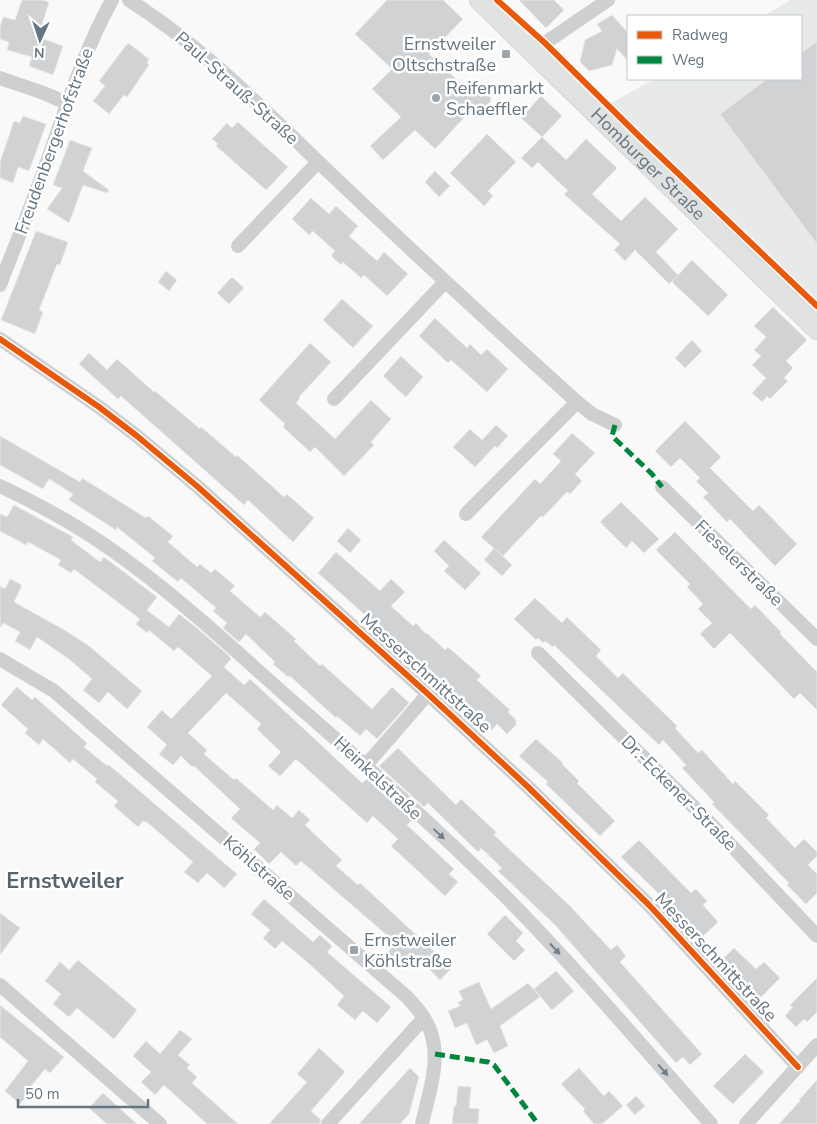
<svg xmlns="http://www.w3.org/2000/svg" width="817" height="1124" font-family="'Nunito Sans',sans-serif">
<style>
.built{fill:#e8e9e9}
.building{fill:#d0d2d3;stroke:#e8e8e8}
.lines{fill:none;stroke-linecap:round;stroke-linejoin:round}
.secondary-casing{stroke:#d5d6d7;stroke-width:22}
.minor{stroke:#cecfd0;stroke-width:14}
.secondary{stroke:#e1e2e2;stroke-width:20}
.quiet{stroke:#00873e;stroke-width:5;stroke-dasharray:10 5;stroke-linecap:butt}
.cycleway-casing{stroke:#fff;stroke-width:9}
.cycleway{stroke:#e8590c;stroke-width:6}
.oneway{fill:#707f8b}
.poi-dot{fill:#99a4ac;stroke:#fff;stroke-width:2}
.labels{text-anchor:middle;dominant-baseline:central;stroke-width:5;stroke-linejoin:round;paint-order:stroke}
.poi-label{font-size:18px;fill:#657683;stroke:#fff;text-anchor:start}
.street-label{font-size:18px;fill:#657683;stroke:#fff}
.district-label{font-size:22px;font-weight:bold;fill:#57646e;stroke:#fff}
</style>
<rect width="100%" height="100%" fill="#f9f9f9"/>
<polygon class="built" points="791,0 817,0 817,317 602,108 654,79 801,79 801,16 763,16"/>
<g class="building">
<polygon points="22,0 42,0 49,2 38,37 63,46 53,75 29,66 32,57 7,50 9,42 0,39 0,27 3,17 15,20"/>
<polygon points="387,0 443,0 463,19 429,54 466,88 481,87 490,94 491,101 476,116 470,111 435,149 415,130 383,160 370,146 401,117 372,89 392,69 355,34"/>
<polygon points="519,0 554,0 564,10 546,28"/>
<polygon points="612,15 628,33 628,61 617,49 612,65 589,71 580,62 585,40 602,31 597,24"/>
<polygon points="817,41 817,244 720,114 767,79 801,79 801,53"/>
<polygon points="128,43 149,59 147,63 149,65 127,97 124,95 109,114 93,101 105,86 99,81"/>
<polygon points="541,96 562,116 542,137 566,160 586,139 617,168 592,194 621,221 645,197 678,229 656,252 678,275 669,284 635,250 625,261 614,250 620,244 564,194 568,191 538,162 532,168 521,158 542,137 521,118"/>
<polygon points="23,116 46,124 29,171 18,167 13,183 0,178 0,162 14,121 20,123"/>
<polygon points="238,122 288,167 266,190 216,146 218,144 212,139 227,123 232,128"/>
<polygon points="487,134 516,162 488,191 493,196 484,206 450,173"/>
<polygon points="70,140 92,148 83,171 109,190 107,193 83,185 69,223 47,209 62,188 53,185"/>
<polygon points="435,171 450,186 439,197 425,182"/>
<polygon points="311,198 329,214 336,206 358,226 349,236 377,261 384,252 408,274 387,296 364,275 361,278 343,262 341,265 331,256 335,251 313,231 309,235 292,219"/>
<polygon points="36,231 68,242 60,265 57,264 39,310 43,312 35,334 1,320"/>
<polygon points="692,260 728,295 708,316 672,282"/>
<polygon points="166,271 177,280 169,291 158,282"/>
<polygon points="232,277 244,288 229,304 217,293"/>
<polygon points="342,299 373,326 353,348 323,320"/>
<polygon points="773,307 807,340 786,361 793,368 784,378 788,381 770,399 767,396 762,402 752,393 766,378 752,365 761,356 754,350 766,337 754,326"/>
<polygon points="435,318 467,348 470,344 481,355 487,349 508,369 487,392 451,360 448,363 419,336"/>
<polygon points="692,340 702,351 685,368 675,358"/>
<polygon points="310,343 331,362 299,397 300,398 296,403 335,439 371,400 391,419 371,442 374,445 344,476 315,447 310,452 283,427 285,424 259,400"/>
<polygon points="89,353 107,370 117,359 154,392 155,391 200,429 201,427 236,457 237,455 284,497 287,494 314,518 293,542 248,500 244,505 121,396 118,399 79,364"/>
<polygon points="401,356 423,377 406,397 383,376"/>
<polygon points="685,421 721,457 710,468 753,511 759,505 797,544 775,566 730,519 727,522 703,497 708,493 696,481 700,478 680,458 671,467 655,451"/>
<polygon points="496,425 508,436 497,448 495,446 475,467 453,447 470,429 482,440"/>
<polygon points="572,433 595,453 575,474 582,481 570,494 567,492 543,517 541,516 536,521 503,556 481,537 535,479 540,484 561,461 553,454"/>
<polygon points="0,436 80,482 82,478 146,518 148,516 173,536 168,542 197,567 200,564 211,573 215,569 235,586 230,591 260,617 265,612 296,639 294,641 320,666 322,664 372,709 392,687 409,703 377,739 366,729 360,736 337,716 336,718 290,676 288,677 273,664 275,662 246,634 239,642 223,628 227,623 213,611 216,608 181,578 178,582 152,561 155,558 117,527 116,530 69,500 73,494 49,479 43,489 0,465"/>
<polygon points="621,502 659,539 644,553 632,541 626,548 600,522"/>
<polygon points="14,505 73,537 71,540 100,562 104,557 157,597 147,610 169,627 179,614 198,629 228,655 231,659 224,667 244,685 250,679 362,783 367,779 412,820 407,825 454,869 449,874 458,882 445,896 391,846 398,839 373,816 367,823 296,759 280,776 268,766 281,752 257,729 261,724 226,693 188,733 207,750 204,754 234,780 236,778 273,810 277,805 292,818 299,810 310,820 305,825 342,860 336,866 358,885 360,883 452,968 440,980 426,966 424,969 411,958 402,967 387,953 396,943 301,861 296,866 281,852 269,864 254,849 260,843 231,818 240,809 194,766 192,767 181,756 173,765 159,754 167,745 147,727 162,710 171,719 212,676 178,647 174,651 149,630 147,633 136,624 140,619 74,569 71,573 58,565 61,560 28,542 26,545 0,531 0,514 7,517"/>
<polygon points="348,528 361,540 350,553 337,541"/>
<polygon points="675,532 751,609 755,605 781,632 780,634 817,672 817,710 800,693 794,699 730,633 714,649 700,634 712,623 698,609 703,604 687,587 690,584 656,550"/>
<polygon points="444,540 481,573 465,590 444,571 449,566 434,551"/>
<polygon points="494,548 512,565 502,576 484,560"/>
<polygon points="336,552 380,591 391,579 405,592 391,606 413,626 416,623 426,634 427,633 445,650 448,647 481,676 477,680 510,710 508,712 516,720 516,725 507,734 497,724 492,730 471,711 466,716 450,702 456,695 448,686 420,661 419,663 318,573"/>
<polygon points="10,579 22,585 14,602 66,631 89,646 142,691 127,709 108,692 99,703 83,690 92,679 69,659 37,637 30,650 15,641 20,632 3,623 0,628 0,586 5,589"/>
<polygon points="535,598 562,623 567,617 601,650 596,656 618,678 623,673 677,726 675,728 698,753 702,750 733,784 735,781 769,815 766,818 795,848 804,839 817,852 817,856 808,865 817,874 817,893 806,904 787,885 789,883 712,804 714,802 682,768 686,765 663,740 659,745 554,645 553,647 545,641 543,643 538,638 536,640 514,619"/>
<polygon points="17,687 32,700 35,697 87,743 84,747 107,766 109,765 237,874 224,888 207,873 198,883 184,872 193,862 147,822 143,821 138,827 114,806 118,801 95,782 97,779 73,759 70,763 43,739 39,745 25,733 28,729 1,705"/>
<polygon points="536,739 563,763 562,764 579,781 577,783 615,821 600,836 546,784 548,782 519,756"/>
<polygon points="398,748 456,805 461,799 481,818 496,832 494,835 569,905 611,950 617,945 626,956 620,962 702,1054 690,1065 683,1057 676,1063 555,925 498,871 502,868 481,848 478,852 428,803 424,807 379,766"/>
<polygon points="639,840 691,893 696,889 707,901 703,905 718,922 700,939 657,892 621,857"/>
<polygon points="264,899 313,942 320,935 332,946 327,952 391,1007 377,1023 363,1011 355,1020 337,1005 344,996 306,961 282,941 275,949 263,938 270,930 251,914"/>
<polygon points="0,913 20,928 0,955"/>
<polygon points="505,915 523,933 516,941 525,950 514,961 487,934"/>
<polygon points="734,948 756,969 764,962 780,978 755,1003 729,978 734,973 722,960"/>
<polygon points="78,960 137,1010 114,1039 77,1008 69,1017 53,1004 61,994 45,981 60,962 69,970"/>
<polygon points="556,971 574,991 552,1010 534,989"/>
<polygon points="817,978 817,1012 807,1022 804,1019 796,1027 785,1016 793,1007 790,1005"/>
<polygon points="479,982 491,1009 528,983 540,997 500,1026 508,1046 494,1053 487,1040 476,1045 467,1023 455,1028 448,1011 460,1006 458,1002 463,1000 459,991"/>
<polygon points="0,1005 64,1057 50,1073 45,1069 27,1091 30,1093 20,1104 5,1091 28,1061 0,1037"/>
<polygon points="180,1030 192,1039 178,1055 190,1065 187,1068 197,1077 192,1083 238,1124 207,1124 164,1085 155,1095 141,1082 151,1072 133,1056 146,1041 160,1054"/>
<polygon points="319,1048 345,1072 311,1111 321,1120 319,1124 269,1124 307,1082 297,1074"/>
<polygon points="745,1054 764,1072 733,1104 713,1086"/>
<polygon points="410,1068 419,1077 409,1114 400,1124 359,1124"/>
<polygon points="579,1068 604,1096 609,1091 623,1106 602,1124 594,1124 583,1111 585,1109 561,1084"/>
<polygon points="817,1080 817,1124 779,1124 800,1101 799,1100"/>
<polygon points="458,1086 471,1087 469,1108 479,1109 478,1124 452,1124 454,1106 456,1106"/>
<polygon points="103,1093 137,1124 107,1124 89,1108"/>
<polygon points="636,1096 645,1106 635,1115 626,1105"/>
</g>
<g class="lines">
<g class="secondary-casing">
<g id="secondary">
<path id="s1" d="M480 0 817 329"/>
</g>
</g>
<g class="minor">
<path d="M129 0C206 49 267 113 332 175 413 252 494 327 577 402L592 414 615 425"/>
<polyline points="535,54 545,43 608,0"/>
<polyline points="0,78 41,92 67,103"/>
<polyline points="238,246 318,162"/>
<path d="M0 285C16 243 33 202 48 159 67 105 84 51 112 0"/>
<polyline points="0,339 99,407 137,436 198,487 428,694 527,786 649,905 798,1067"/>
<polyline points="334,399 445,282"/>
<path d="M0 486C38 504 75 524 109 548 171 591 227 643 283 693 358 758 433 825 504 895 576 968 643 1047 711 1124"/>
<polyline points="662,487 817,639"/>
<polyline points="466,514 577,402"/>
<polyline points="538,653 710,823 817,936"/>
<path d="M0 659 54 691 407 997C417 1008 428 1020 432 1036 440 1064 428 1096 422 1124"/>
<polyline points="366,765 428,694"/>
<polyline points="0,985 160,1124"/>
<polyline points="328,1124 424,1018"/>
<polyline points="746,1124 817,1045"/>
</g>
<use href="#secondary" class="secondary"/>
<g class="quiet">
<polyline points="615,425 612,436 652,474 662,487"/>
<polyline points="435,1054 488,1062 494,1065 538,1124"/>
</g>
<g class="cycleway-casing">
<g id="cycleway">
<polyline points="497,0 545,43 641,138 817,306"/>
<polyline points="0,339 99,407 137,436 198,487 428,694 527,786 649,905 798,1067"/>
</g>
</g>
<use href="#cycleway" class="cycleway"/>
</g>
<defs><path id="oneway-solid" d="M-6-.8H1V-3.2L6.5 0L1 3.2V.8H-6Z" transform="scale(1.25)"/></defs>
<g class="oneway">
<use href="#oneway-solid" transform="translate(439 834) rotate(43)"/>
<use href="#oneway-solid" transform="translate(555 949) rotate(47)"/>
<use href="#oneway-solid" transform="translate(663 1070) rotate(49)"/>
</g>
<g class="poi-dot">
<rect x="501" y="49" width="10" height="10" rx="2.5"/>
<circle cx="436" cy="98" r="5"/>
<rect x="349" y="945" width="10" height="10" rx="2.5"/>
</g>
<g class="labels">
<g class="poi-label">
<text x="496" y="44" text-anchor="end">Ernstweiler<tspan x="496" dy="21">Oltschstraße</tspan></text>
<text x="446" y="88">Reifenmarkt<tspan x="446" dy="21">Schaeffler</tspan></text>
<text x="364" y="940">Ernstweiler<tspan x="364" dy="21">Köhlstraße</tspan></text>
</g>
<g class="street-label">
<text transform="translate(237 88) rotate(42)">Paul-Strauß-Straße</text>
<text transform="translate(54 141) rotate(-70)">Freudenbergerhofstraße</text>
<text stroke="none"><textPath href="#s1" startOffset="235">Homburger Straße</textPath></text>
<text transform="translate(739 563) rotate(44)">Fieselerstraße</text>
<text transform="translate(426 673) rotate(42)">Messerschmittstraße</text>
<text transform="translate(378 778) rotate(43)">Heinkelstraße</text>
<text transform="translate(679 793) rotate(45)">Dr.-Eckener-Straße</text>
<text transform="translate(259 868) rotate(41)">Köhlstraße</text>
<text transform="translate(716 957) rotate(47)">Messerschmittstraße</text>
</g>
<g class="district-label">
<text x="65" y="881">Ernstweiler</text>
</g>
</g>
<rect x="627" y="15" width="175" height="65" fill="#ffffff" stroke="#c1c8cd"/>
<rect x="637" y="31" width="25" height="8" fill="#e8590c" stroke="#c1c8cd"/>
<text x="672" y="40" font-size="15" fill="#657683">Radweg</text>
<rect x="637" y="56" width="25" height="8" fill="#00873e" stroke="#c1c8cd"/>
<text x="672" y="65" font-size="15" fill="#657683">Weg</text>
<g transform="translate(40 40) rotate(183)" stroke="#ffffff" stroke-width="4" paint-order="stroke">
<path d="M0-4L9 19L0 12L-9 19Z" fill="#657683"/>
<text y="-8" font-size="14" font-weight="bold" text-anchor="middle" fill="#657683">N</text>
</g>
<path d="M18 1099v8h130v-8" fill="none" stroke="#657683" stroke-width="2.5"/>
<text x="25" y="1099" font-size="15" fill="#657683" stroke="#ffffff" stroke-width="4" paint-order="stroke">50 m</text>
</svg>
